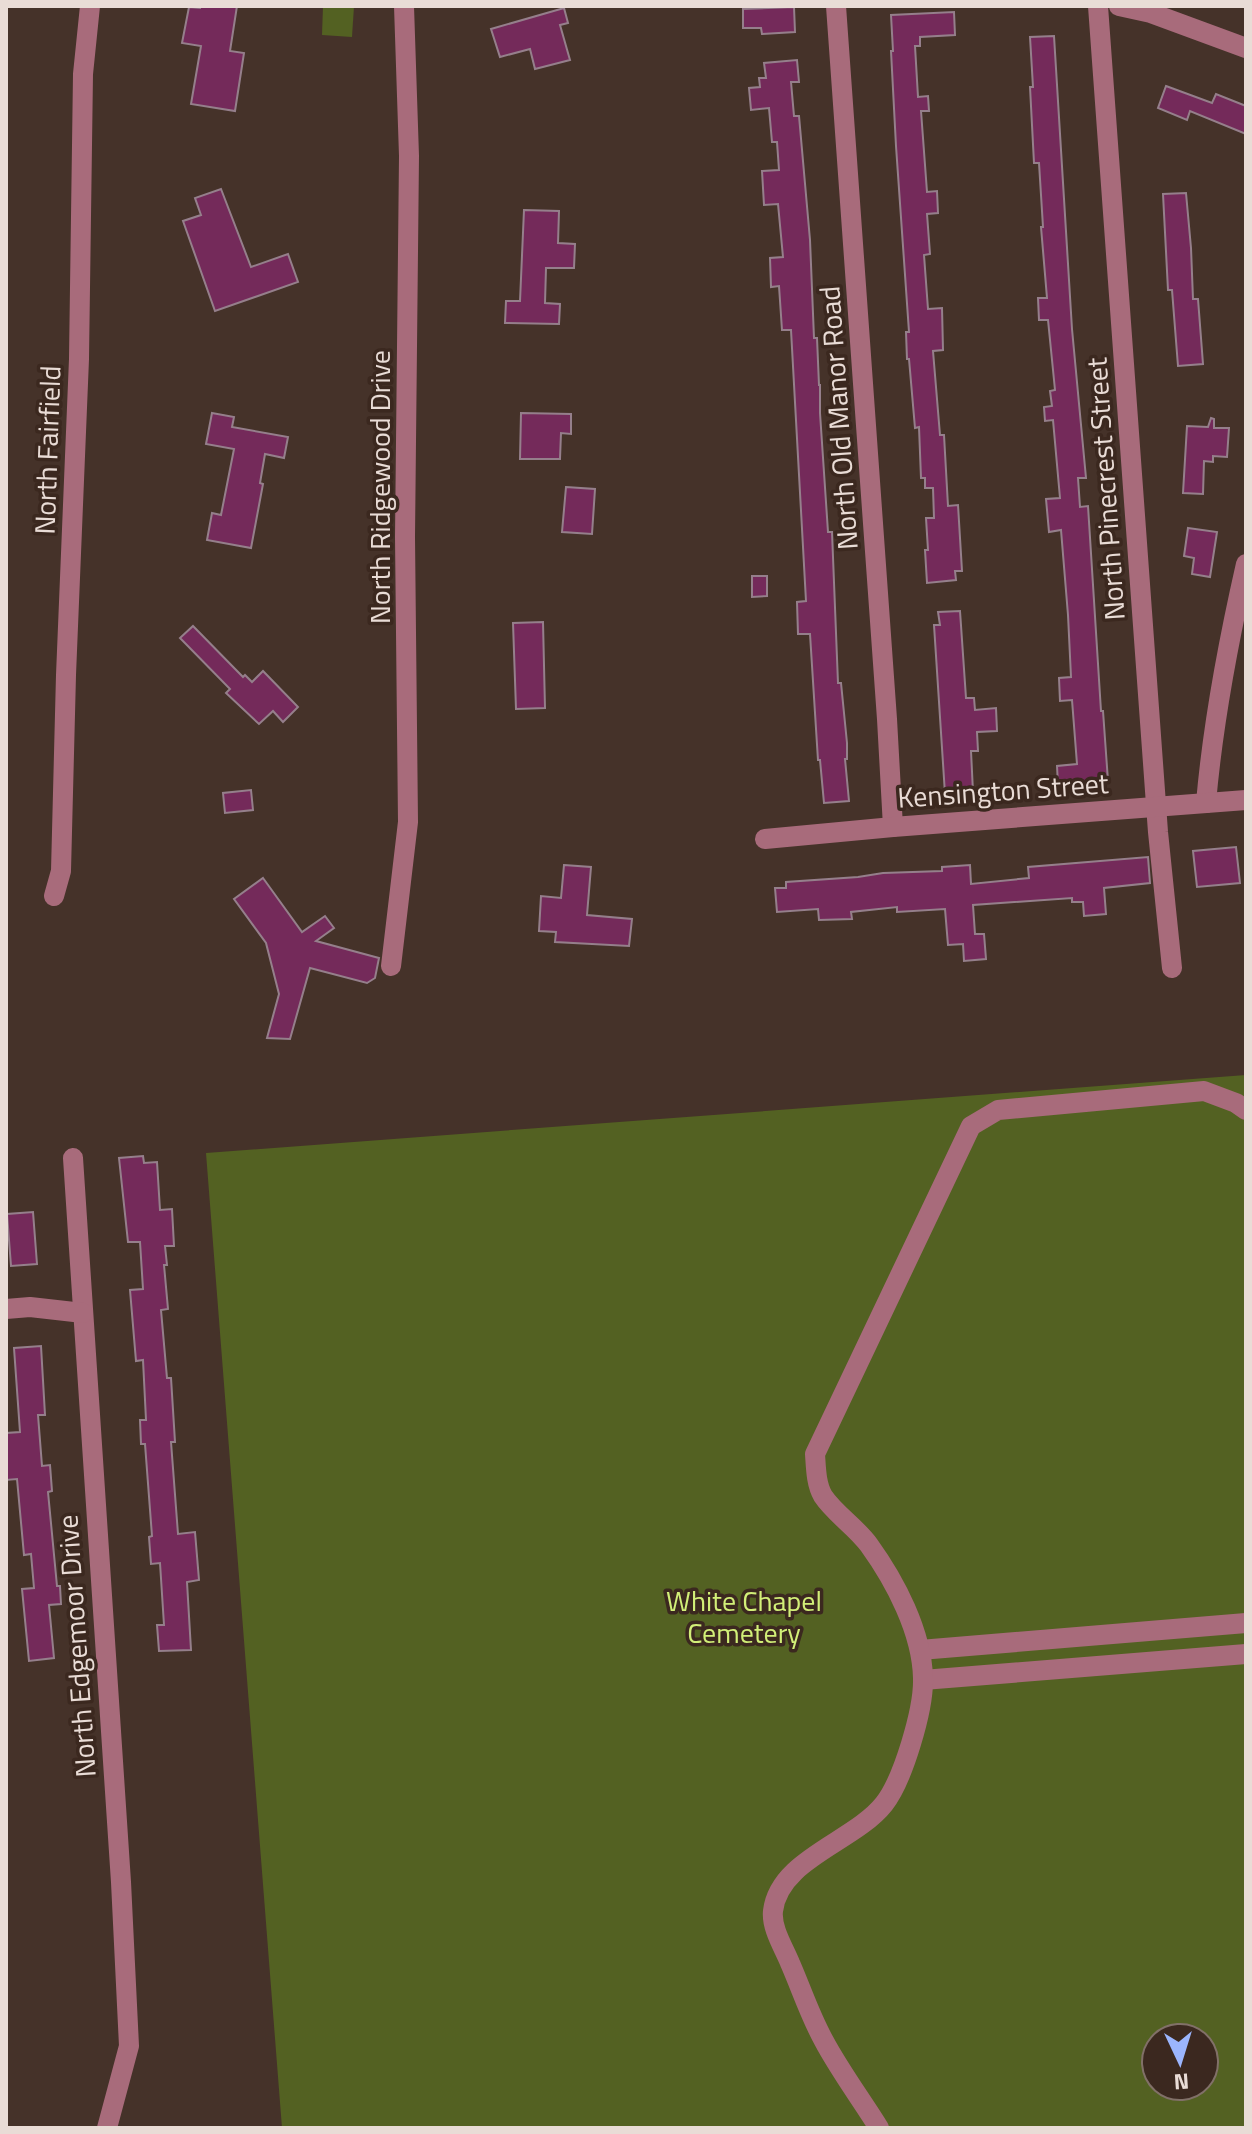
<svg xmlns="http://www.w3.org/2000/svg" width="1252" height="2134" font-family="'Titillium Web',sans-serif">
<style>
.green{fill:#536122;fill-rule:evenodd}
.building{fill:#742a5a;stroke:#957f8b;stroke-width:2}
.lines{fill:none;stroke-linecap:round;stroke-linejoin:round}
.minor{stroke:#a86b7b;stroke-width:20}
.labels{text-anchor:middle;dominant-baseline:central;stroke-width:7;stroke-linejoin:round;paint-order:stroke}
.street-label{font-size:28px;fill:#e9dcd6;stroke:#3b281f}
.park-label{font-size:28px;fill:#d2ef78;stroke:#3b281f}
</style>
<rect width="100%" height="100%" fill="#453229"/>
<g class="green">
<polygon points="323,6 354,6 352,37 322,35"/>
<path d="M1246 1075V2128H282L206 1153ZM1156 2038H1204V2086H1156Z"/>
</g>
<g class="building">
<polygon points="200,6 237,6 230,51 244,53 235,111 191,104 201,46 182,43 189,7 200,8"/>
<polygon points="794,7 795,32 762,34 761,28 743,28 743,9"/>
<polygon points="564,8 568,23 560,25 570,60 535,69 530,49 500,57 491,29"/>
<polygon points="954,12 955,35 920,37 920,46 915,46 918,97 928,96 929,111 921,111 927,192 937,191 938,213 927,214 930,254 924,255 928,309 942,308 943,350 933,351 940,435 944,435 948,506 958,505 962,571 955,571 956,580 927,583 925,550 928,550 926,518 934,518 933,488 925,488 925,478 921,478 919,427 915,428 909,359 907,359 906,332 909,332 896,146 891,51 893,51 891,15"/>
<polygon points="1054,36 1072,329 1086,478 1078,478 1080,507 1088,506 1101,711 1103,711 1108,781 1058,785 1057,766 1077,764 1072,700 1060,701 1059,678 1071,677 1068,615 1061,530 1049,532 1046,499 1060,498 1053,420 1045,421 1044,407 1052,406 1050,391 1055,390 1048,320 1039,320 1038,298 1047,298 1041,227 1043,227 1039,163 1034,163 1030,87 1033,87 1030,37"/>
<polygon points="797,60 799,82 791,82 794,116 799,116 810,240 814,338 817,338 819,385 820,385 820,413 828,532 832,532 838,683 841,683 847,743 847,759 845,759 849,801 824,803 820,760 818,760 810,634 798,634 797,602 806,601 791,330 782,330 779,286 771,287 770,258 783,257 778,204 764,205 762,171 779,170 777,142 772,142 769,108 751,110 749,88 760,87 759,78 766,78 764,63"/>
<polygon points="1166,86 1212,103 1216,94 1246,106 1246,134 1190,111 1187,120 1158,108"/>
<polygon points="221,189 251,267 288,254 298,282 215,311 183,221 201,215 195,198"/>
<polygon points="1186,193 1191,248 1193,299 1198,299 1203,364 1178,366 1172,290 1168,290 1163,194"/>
<polygon points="524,210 559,211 558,243 575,244 574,268 546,268 545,303 560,304 559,324 505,323 506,301 520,301"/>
<polygon points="212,413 234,417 232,427 288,437 284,458 265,454 260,483 263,484 251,548 207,540 212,513 221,515 234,449 206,444"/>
<polygon points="521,413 571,414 571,434 561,433 560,459 520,459"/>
<polygon points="1211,418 1214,419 1214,428 1229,428 1227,457 1213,456 1213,462 1204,461 1203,494 1183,493 1187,426 1208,427"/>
<polygon points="566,487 595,489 592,534 562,532"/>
<polygon points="1188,528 1217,532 1210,577 1192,574 1194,558 1184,556"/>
<polygon points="752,576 767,576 767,596 752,597"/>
<polygon points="960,611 966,698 974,698 975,710 996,708 997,731 977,732 978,751 971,751 973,792 945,794 934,625 940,625 938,612"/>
<polygon points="543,622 545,708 516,709 513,623"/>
<polygon points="193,626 243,677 245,675 252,682 263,671 298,707 283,722 273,711 259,724 226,693 230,689 180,638"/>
<polygon points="251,790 253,810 225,813 223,793"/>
<polygon points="1236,847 1240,883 1197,887 1193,851"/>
<polygon points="1148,857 1150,883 1104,888 1106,914 1084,916 1083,902 1072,902 1072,898 973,905 975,934 984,934 986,959 964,961 963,944 948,945 945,909 897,912 897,907 851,912 852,919 819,920 818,909 777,912 775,888 786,888 786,882 858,877 883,873 942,871 942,867 970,865 971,884 1029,878 1028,867"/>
<polygon points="564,865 591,867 587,915 632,919 629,946 555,942 556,932 539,931 541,896 561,898"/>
<polygon points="263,878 302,932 325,916 334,928 316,941 379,958 375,978 367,983 310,968 290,1039 267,1038 279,994 266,943 234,899"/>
<polygon points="143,1156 144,1163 157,1162 160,1210 172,1209 174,1246 165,1246 167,1265 164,1265 168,1309 161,1310 167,1378 171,1378 175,1442 171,1442 178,1534 195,1532 199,1580 187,1582 191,1650 159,1651 157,1625 164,1625 160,1563 151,1564 149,1537 152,1536 145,1444 141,1444 140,1420 146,1420 143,1360 136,1361 130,1290 143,1289 140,1242 128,1242 119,1158"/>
<polygon points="33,1212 37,1264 11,1266 7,1214"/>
<polygon points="41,1346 45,1415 38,1415 42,1466 50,1465 52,1491 48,1492 57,1586 60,1586 61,1604 49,1605 54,1658 29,1661 22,1589 34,1588 31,1554 24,1555 17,1479 6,1480 6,1433 20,1432 14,1348"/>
</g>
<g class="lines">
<g class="minor">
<polyline points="836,6 887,719 893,827"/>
<polyline points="1098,6 1158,832 1172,968"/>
<polyline points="1119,6 1151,13 1246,48"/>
<path d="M1206 803C1213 722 1228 643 1246 564"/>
<polyline points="765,839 893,827 1246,800"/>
<polyline points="54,896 61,871 66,675 79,359 83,74 90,6"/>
<polyline points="391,966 408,822 405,537 409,156 404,6"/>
<polyline points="73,1158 121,1882 129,2046 107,2128"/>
<polyline points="6,1309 30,1307 83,1313"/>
<polyline points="920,1650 1246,1623"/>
<polyline points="923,1680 1246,1654"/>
<path d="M879 2128C861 2099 840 2071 824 2041 810 2016 801 1988 790 1963 784 1948 771 1928 773 1911 779 1859 854 1842 884 1804 903 1780 924 1709 923 1678 922 1632 895 1581 869 1545 856 1527 835 1514 823 1496 816 1484 816 1468 815 1454L971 1126 998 1110 1204 1091 1236 1103 1246 1110"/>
</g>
</g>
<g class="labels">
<g class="street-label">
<text transform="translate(838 418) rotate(-94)">North Old Manor Road</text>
<text transform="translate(47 450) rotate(-88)">North Fairfield</text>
<text transform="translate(379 487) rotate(-90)">North Ridgewood Drive</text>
<text transform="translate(1105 489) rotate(-94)">North Pinecrest Street</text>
<text transform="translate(1003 790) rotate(-4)">Kensington Street</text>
<text transform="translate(76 1646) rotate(-94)">North Edgemoor Drive</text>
</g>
<g class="park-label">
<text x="744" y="1600">White Chapel<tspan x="744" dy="32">Cemetery</tspan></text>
</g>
</g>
<rect width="1252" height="2134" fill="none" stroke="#e9dcd6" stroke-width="16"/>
<g transform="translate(1180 2062) rotate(176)"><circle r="38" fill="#3b281f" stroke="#817068" stroke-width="2"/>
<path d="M0-6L14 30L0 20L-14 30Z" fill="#9bb5fd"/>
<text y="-12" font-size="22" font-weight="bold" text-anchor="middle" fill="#e9dcd6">N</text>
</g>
</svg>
